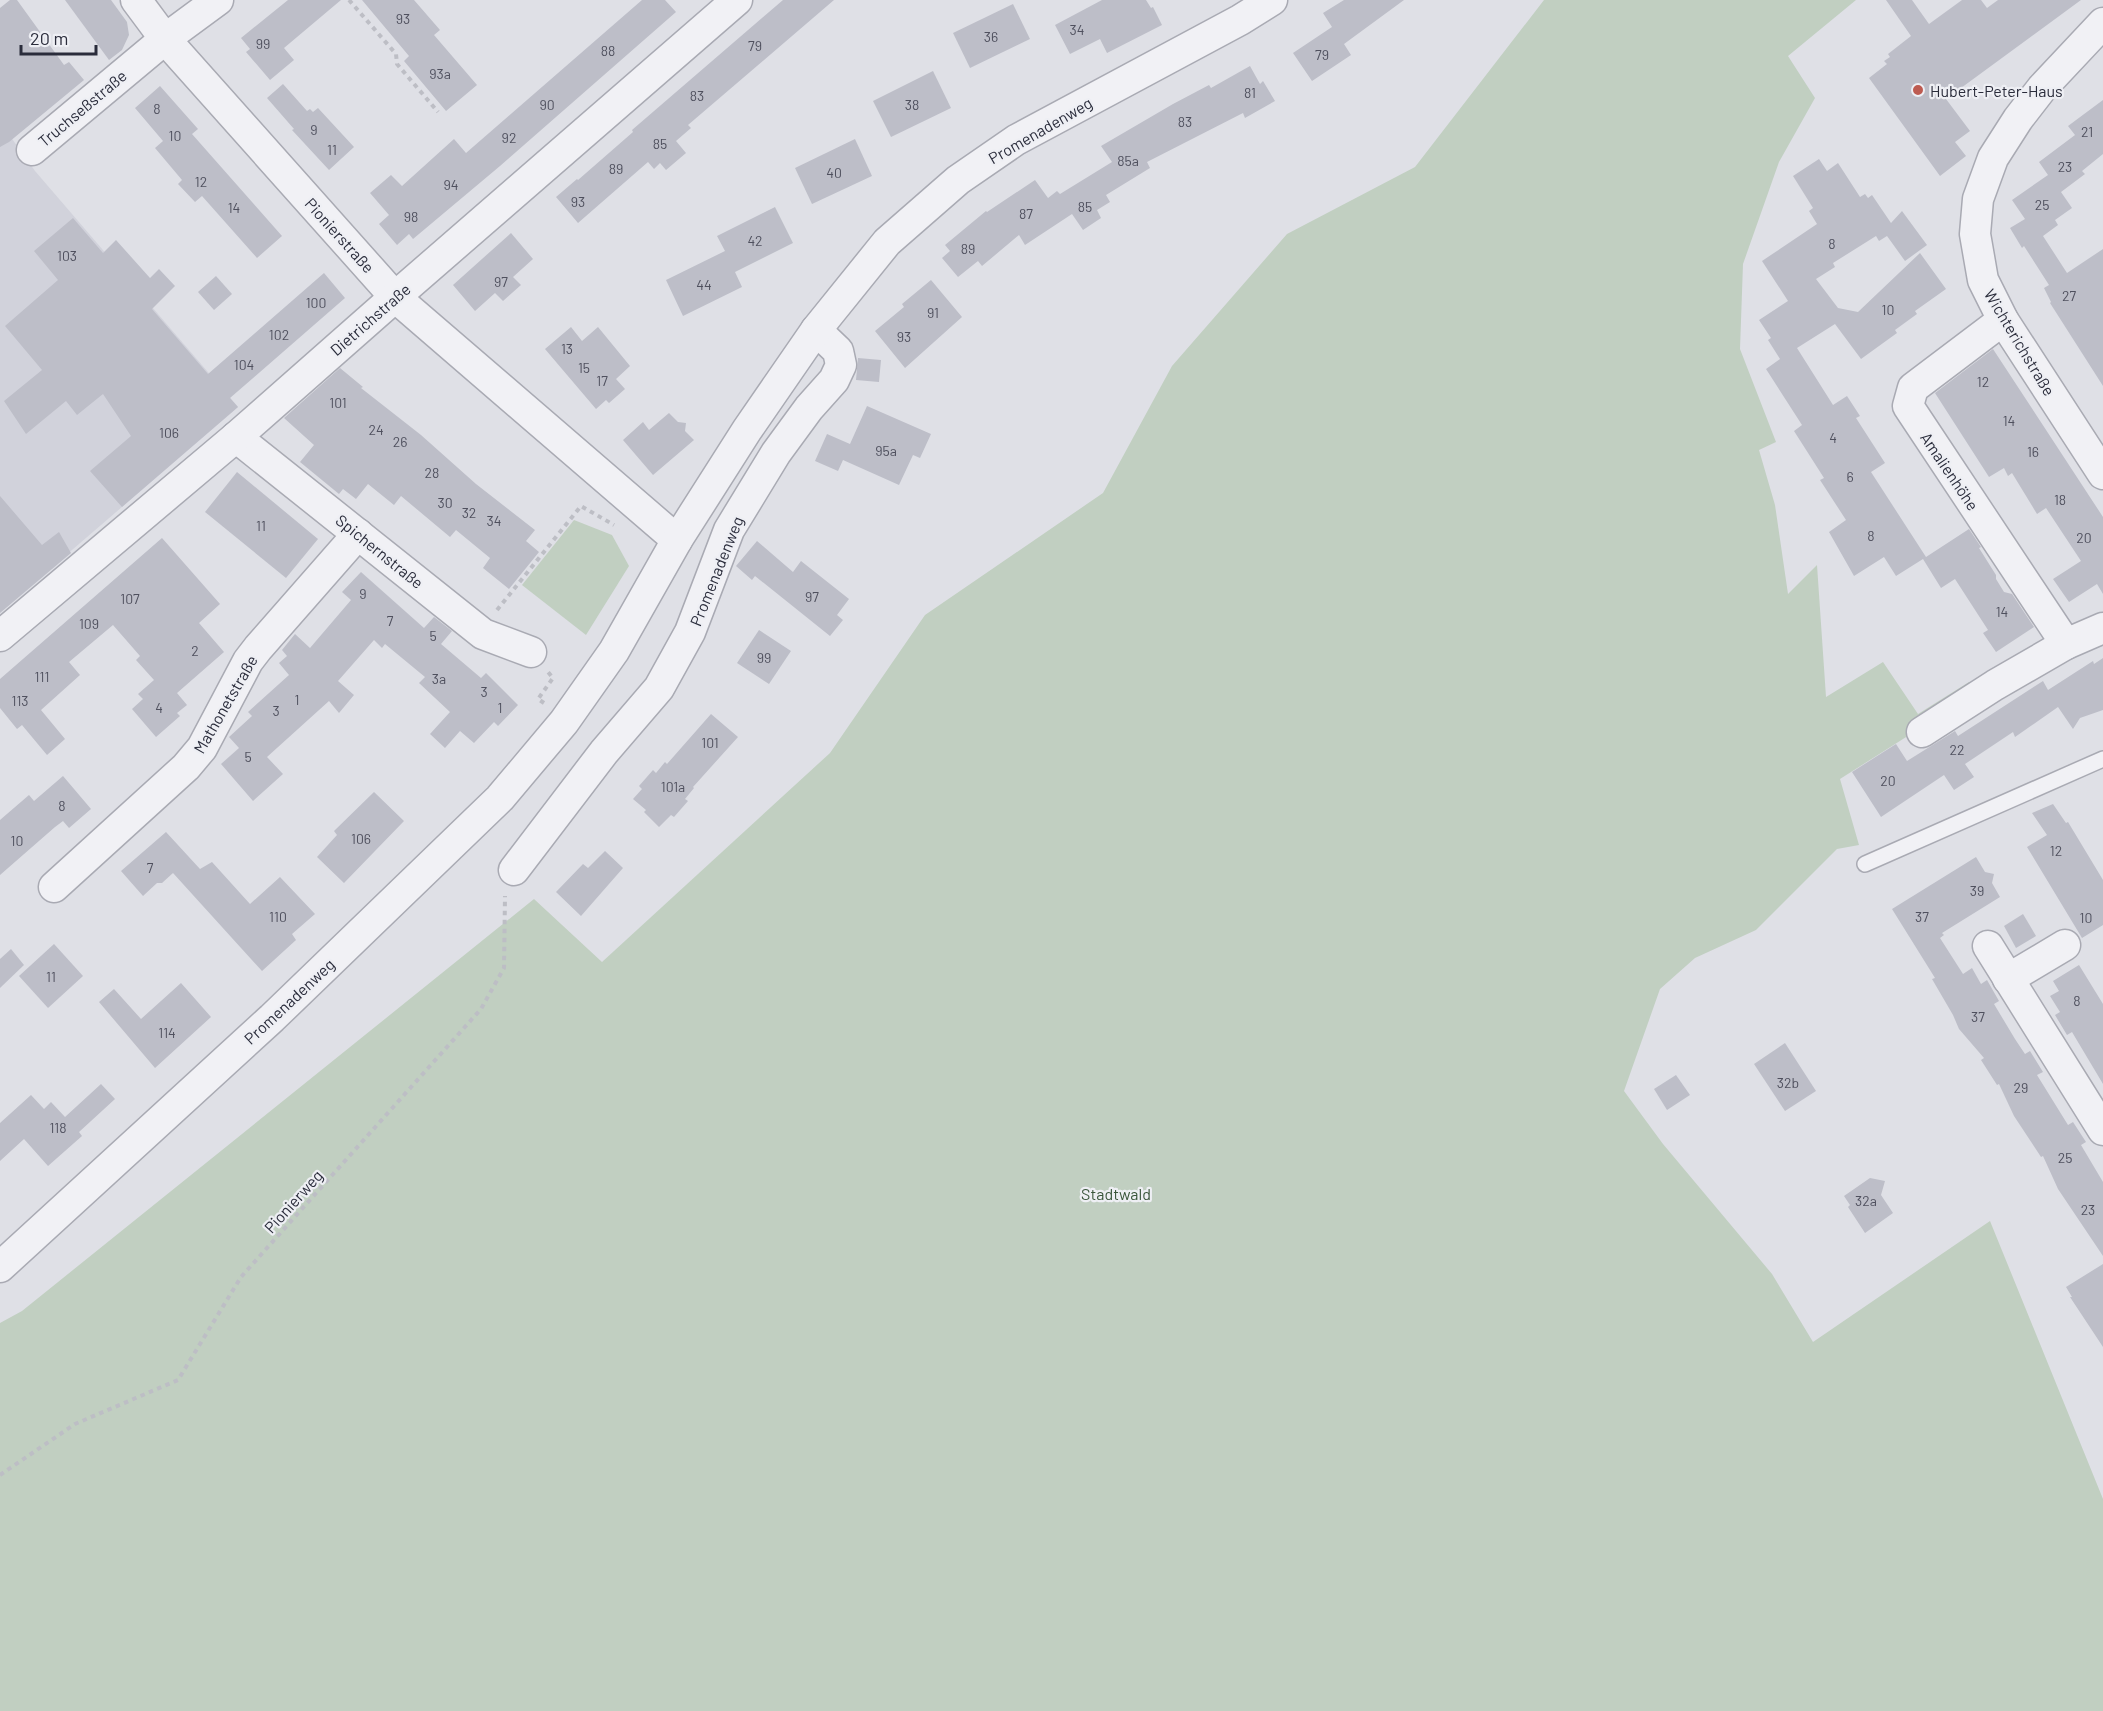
<svg xmlns="http://www.w3.org/2000/svg" width="2103" height="1711" font-family="Barlow,sans-serif">
<style>
.built{fill:#d1d2db}
.green{fill:#c1cfc1}
.building{fill:#bdbec8}
.lines{fill:none;stroke-linecap:round;stroke-linejoin:round}
.lane-casing{stroke:#a9aab3;stroke-width:18}
.street-casing{stroke:#a9aab3;stroke-width:33}
.path{stroke:#bdbec5;stroke-width:4;stroke-dasharray:4.5 4.5;stroke-linecap:butt}
.lane{stroke:#f1f1f5;stroke-width:15}
.street{stroke:#f1f1f5;stroke-width:30}
.poi-dot{fill:#bd5b51;stroke:#eeeff4;stroke-width:2}
.labels{text-anchor:middle;dominant-baseline:central;stroke-width:4.5;stroke-linejoin:round;paint-order:stroke}
.number-label{font-size:14px;fill:#4f505e}
.poi-label{font-size:16px;fill:#2a2c3b;stroke:#eeeff4;text-anchor:start}
.street-label{font-size:16px;fill:#2a2c3b;stroke:#eeeff4}
.park-label{font-size:16px;fill:#39553a;stroke:#eeeff4}
</style>
<rect width="100%" height="100%" fill="#dfe0e6"/>
<polygon class="built" points="0,122 35,171 238,407 0,612"/>
<g class="green">
<polygon points="1544,0 1856,0 1788,56 1815,98 1779,162 1743,264 1740,349 1776,442 1759,450 1775,505 1788,594 1817,565 1826,697 1883,662 1918,714 1969,682 1977,692 1840,779 1859,845 1837,849 1756,930 1695,958 1660,989 1624,1091 1663,1144 1772,1274 1813,1342 1990,1221 2103,1499 2103,1711 0,1711 0,1323 22,1311 534,899 602,962 830,753 925,615 1103,493 1172,366 1287,234 1415,167"/>
<polygon points="574,520 612,535 629,566 586,635 522,585"/>
</g>
<g class="building">
<polygon points="10,0 17,0 64,65 69,62 84,80 9,142 0,147 0,8"/>
<polygon points="65,0 111,0 127,22 129,35 122,50 109,60"/>
<polygon points="288,0 341,0 284,48 294,60 270,80 246,52 250,49 241,38"/>
<polygon points="362,0 414,0 440,30 434,35 477,85 446,111 404,61 409,56"/>
<polygon points="642,0 665,0 676,12 500,166 413,239 409,234 397,245 379,224 389,215 370,193 391,175 402,186 454,139 466,153"/>
<polygon points="783,0 834,0 688,125 691,128 676,141 686,153 666,170 660,163 654,169 648,162 578,223 556,197 577,179 578,180 633,132 632,130"/>
<polygon points="1102,0 1146,0 1151,8 1153,7 1162,25 1107,53 1100,39 1070,54 1055,25"/>
<polygon points="1344,0 1404,0 1344,44 1351,55 1312,81 1293,53 1332,27 1323,13"/>
<polygon points="1886,0 1912,0 1929,24 1962,0 1981,0 1987,8 1998,0 2081,0 1946,99 1970,131 1955,142 1966,156 1940,176 1869,78 1887,64 1884,61 1890,57 1888,54 1911,36"/>
<polygon points="1013,4 1030,39 970,68 953,33"/>
<polygon points="1250,66 1260,84 1263,81 1275,101 1245,118 1243,113 1147,162 1150,168 1106,195 1110,202 1097,210 1101,218 1083,230 1072,214 1025,245 1019,235 982,266 978,261 958,277 942,258 950,251 945,245 986,211 987,212 1035,180 1048,198 1057,191 1060,194 1112,162 1101,146 1173,104 1209,85 1211,88"/>
<polygon points="933,71 951,108 891,137 873,101"/>
<polygon points="283,84 307,111 310,109 313,112 318,108 354,147 329,170 292,130 294,129 267,98"/>
<polygon points="160,86 198,129 192,134 282,236 257,258 202,196 195,202 178,184 182,180 155,148 163,141 135,108"/>
<polygon points="2103,100 2103,154 2082,171 2085,174 2061,192 2072,208 2055,220 2058,225 2043,236 2067,273 2103,249 2103,386 2050,303 2051,302 2044,288 2049,285 2024,246 2022,248 2010,228 2025,219 2012,200 2048,175 2039,162 2075,135 2068,126"/>
<polygon points="855,139 872,176 812,204 795,168"/>
<polygon points="1819,159 1827,171 1838,163 1860,197 1865,194 1868,198 1872,195 1891,223 1902,211 1927,245 1905,261 1887,236 1879,241 1876,236 1833,263 1835,267 1816,279 1838,308 1858,312 1920,253 1946,289 1915,311 1917,314 1895,330 1897,333 1861,359 1835,324 1797,348 1833,405 1847,396 1860,416 1856,418 1885,463 1871,472 1926,557 1969,529 1981,547 1979,548 1996,575 1996,579 2004,592 2012,594 2034,627 1996,652 1983,633 1988,630 1955,579 1941,588 1923,559 1896,576 1884,557 1854,576 1829,532 1846,520 1820,480 1824,478 1794,431 1802,425 1766,369 1780,359 1768,340 1771,338 1759,320 1788,301 1762,261 1817,224 1809,211 1813,208 1793,176"/>
<polygon points="775,207 793,243 735,272 742,287 683,316 666,280 725,251 717,236"/>
<polygon points="73,218 103,253 116,240 150,278 159,269 175,286 152,309 208,374 324,273 345,298 230,398 238,407 122,507 90,471 131,436 103,394 77,415 66,401 26,434 4,401 42,370 5,326 58,280 34,251"/>
<polygon points="511,233 533,259 513,277 521,285 503,301 495,293 475,311 453,285"/>
<polygon points="216,276 232,294 214,310 198,292"/>
<polygon points="931,280 962,317 905,368 875,331 904,307 902,304"/>
<polygon points="571,327 582,341 598,327 630,366 616,379 625,389 609,403 606,400 596,409 545,349"/>
<polygon points="1993,349 2103,517 2103,594 2097,584 2069,602 2053,579 2081,561 2046,508 2037,514 2012,473 2008,476 2004,468 1989,477 1935,393"/>
<polygon points="858,358 881,360 879,382 856,380"/>
<polygon points="340,368 363,387 361,388 421,435 476,484 535,530 526,541 539,552 509,589 483,568 490,558 456,530 450,537 401,496 394,505 368,484 356,499 343,489 339,494 300,462 314,445 284,418"/>
<polygon points="867,406 931,434 920,458 913,455 899,485 843,460 838,471 815,461 827,434 850,444"/>
<polygon points="669,413 678,422 686,423 685,431 694,440 653,475 623,440 643,422 649,430"/>
<polygon points="237,472 318,539 286,578 205,512"/>
<polygon points="0,496 42,545 59,532 71,553 0,613"/>
<polygon points="162,538 220,604 199,623 224,652 177,693 187,705 177,713 180,716 156,737 132,709 143,699 138,694 154,680 136,660 140,656 113,625 69,662 80,675 41,710 65,739 47,755 22,725 17,729 0,708 0,679"/>
<polygon points="757,541 793,572 801,561 849,599 837,615 843,620 830,636 755,576 752,580 736,566"/>
<polygon points="361,572 424,628 434,617 452,631 441,644 481,678 486,673 518,705 498,726 494,722 474,743 460,731 445,748 430,734 450,712 419,683 425,677 385,644 382,648 374,640 338,681 354,695 339,713 329,701 267,757 283,774 253,801 221,764 239,748 229,737 252,716 248,712 289,675 279,663 287,656 282,650 295,634 310,648 351,600 342,592"/>
<polygon points="759,630 791,651 769,684 737,663"/>
<polygon points="2103,658 2103,710 2080,718 2073,729 2058,707 2015,737 2013,732 1965,764 1974,777 1954,790 1944,775 1881,817 1852,772 1896,744 1907,761 1955,731 1958,736 2043,681 2048,690 2093,661 2094,664"/>
<polygon points="711,714 738,737 693,787 694,788 685,799 688,801 674,817 671,815 659,827 644,812 646,810 633,799 642,789 639,786 653,770 656,773 665,762 667,764"/>
<polygon points="63,776 91,809 69,828 63,821 55,827 0,875 0,820 29,795 34,801"/>
<polygon points="374,792 404,821 344,883 317,857 337,835 334,831"/>
<polygon points="2053,804 2066,823 2068,822 2103,880 2103,925 2082,938 2027,847 2047,835 2032,813"/>
<polygon points="166,832 200,869 212,862 250,904 280,877 315,914 292,934 296,940 262,971 173,873 162,883 157,883 143,896 121,871"/>
<polygon points="605,851 623,868 581,916 556,892 583,864 588,868"/>
<polygon points="1976,857 1985,872 1994,874 1992,883 2000,897 1942,933 1944,935 1940,938 1963,974 1972,968 1981,984 1987,980 1999,1001 1994,1004 2015,1039 2025,1054 2030,1051 2043,1072 2037,1075 2068,1125 2073,1122 2086,1142 2081,1145 2103,1182 2103,1256 2058,1189 2043,1156 2041,1157 2014,1116 1999,1084 1997,1085 1981,1060 1984,1058 1959,1029 1953,1015 1932,979 1935,978 1892,909"/>
<polygon points="2023,914 2036,936 2016,948 2004,926"/>
<polygon points="54,944 83,976 48,1008 19,976"/>
<polygon points="11,949 24,965 0,988 0,959"/>
<polygon points="2079,965 2103,1004 2103,1084 2072,1032 2067,1035 2055,1015 2060,1012 2050,996 2059,991 2053,981"/>
<polygon points="181,983 211,1017 155,1068 99,1002 114,989 141,1019"/>
<polygon points="1785,1043 1816,1091 1785,1111 1754,1064"/>
<polygon points="1676,1075 1690,1095 1667,1110 1654,1089"/>
<polygon points="101,1084 115,1099 79,1132 82,1136 48,1166 24,1139 0,1161 0,1123 31,1095 44,1109 51,1102 65,1117"/>
<polygon points="1870,1178 1885,1181 1881,1195 1893,1213 1865,1233 1848,1207 1850,1205 1844,1196"/>
<polygon points="2103,1264 2103,1347 2070,1297 2072,1297 2066,1287"/>
</g>
<g class="lines">
<g class="lane-casing">
<polyline id="lane" points="1865,864 2103,759"/>
</g>
<g class="street-casing">
<g id="street">
<polyline points="136,0 165,39 395,297 677,540"/>
<polyline points="2103,23 2042,88 2018,119 1993,158 1978,199 1975,234 1983,280 2003,320 2103,474"/>
<polyline points="32,150 165,39 218,0"/>
<polyline points="2003,320 1913,388 1908,406 2066,644 2103,628"/>
<polyline points="236,437 483,634 531,652"/>
<polyline points="0,636 236,437 395,297 737,0"/>
<polyline points="1922,732 1995,685 2066,644"/>
<polyline points="514,870 604,752 659,688 690,632 729,530 776,453 809,408 834,380 841,365 838,351 816,330"/>
<polyline points="54,887 186,767 202,748 248,661 258,648 358,534"/>
<polyline points="1988,946 2103,1130"/>
<polyline points="2008,979 2065,945"/>
<polyline points="0,1267 272,1018 500,798 564,722 614,651 677,540 747,430 816,330 887,242 958,180 1016,140 1240,20 1272,0"/>
</g>
</g>
<g class="path">
<polyline points="349,0 396,54 397,64 438,112"/>
<polyline points="497,610 581,506 614,525"/>
<polyline points="544,703 538,699 553,678 548,672"/>
<polyline points="0,1475 75,1424 178,1380 241,1277 481,1009 504,968 505,896"/>
</g>
<use href="#lane" class="lane"/>
<use href="#street" class="street"/>
</g>
<circle class="poi-dot" cx="1918" cy="90" r="6"/>
<g class="labels">
<g class="number-label">
<text x="403" y="18">93</text>
<text x="1077" y="29">34</text>
<text x="991" y="36">36</text>
<text x="263" y="43">99</text>
<text x="755" y="45">79</text>
<text x="608" y="50">88</text>
<text x="1322" y="54">79</text>
<text x="440" y="73">93a</text>
<text x="1250" y="92">81</text>
<text x="697" y="95">83</text>
<text x="547" y="104">90</text>
<text x="912" y="104">38</text>
<text x="157" y="108">8</text>
<text x="1185" y="121">83</text>
<text x="314" y="129">9</text>
<text x="2087" y="131">21</text>
<text x="175" y="135">10</text>
<text x="509" y="137">92</text>
<text x="660" y="143">85</text>
<text x="332" y="149">11</text>
<text x="1128" y="160">85a</text>
<text x="2065" y="166">23</text>
<text x="616" y="168">89</text>
<text x="834" y="172">40</text>
<text x="201" y="181">12</text>
<text x="451" y="184">94</text>
<text x="578" y="201">93</text>
<text x="2042" y="204">25</text>
<text x="1085" y="206">85</text>
<text x="234" y="207">14</text>
<text x="1026" y="213">87</text>
<text x="411" y="216">98</text>
<text x="755" y="240">42</text>
<text x="1832" y="243">8</text>
<text x="968" y="248">89</text>
<text x="67" y="255">103</text>
<text x="501" y="281">97</text>
<text x="704" y="284">44</text>
<text x="2069" y="295">27</text>
<text x="316" y="302">100</text>
<text x="1888" y="309">10</text>
<text x="933" y="312">91</text>
<text x="279" y="334">102</text>
<text x="904" y="336">93</text>
<text x="567" y="348">13</text>
<text x="244" y="364">104</text>
<text x="584" y="367">15</text>
<text x="602" y="380">17</text>
<text x="1983" y="381">12</text>
<text x="338" y="402">101</text>
<text x="2009" y="420">14</text>
<text x="376" y="429">24</text>
<text x="169" y="432">106</text>
<text x="1833" y="437">4</text>
<text x="400" y="441">26</text>
<text x="886" y="450">95a</text>
<text x="2033" y="451">16</text>
<text x="432" y="472">28</text>
<text x="1850" y="476">6</text>
<text x="2060" y="499">18</text>
<text x="445" y="502">30</text>
<text x="469" y="512">32</text>
<text x="494" y="520">34</text>
<text x="261" y="525">11</text>
<text x="1871" y="535">8</text>
<text x="2084" y="537">20</text>
<text x="363" y="593">9</text>
<text x="812" y="596">97</text>
<text x="130" y="598">107</text>
<text x="2002" y="611">14</text>
<text x="390" y="620">7</text>
<text x="89" y="623">109</text>
<text x="433" y="635">5</text>
<text x="195" y="650">2</text>
<text x="764" y="657">99</text>
<text x="42" y="676">111</text>
<text x="439" y="678">3a</text>
<text x="484" y="691">3</text>
<text x="297" y="699">1</text>
<text x="20" y="700">113</text>
<text x="159" y="707">4</text>
<text x="500" y="707">1</text>
<text x="276" y="710">3</text>
<text x="710" y="742">101</text>
<text x="1957" y="749">22</text>
<text x="248" y="756">5</text>
<text x="1888" y="780">20</text>
<text x="673" y="786">101a</text>
<text x="62" y="805">8</text>
<text x="361" y="838">106</text>
<text x="17" y="840">10</text>
<text x="2056" y="850">12</text>
<text x="150" y="867">7</text>
<text x="1977" y="890">39</text>
<text x="278" y="916">110</text>
<text x="1922" y="916">37</text>
<text x="2086" y="917">10</text>
<text x="51" y="976">11</text>
<text x="2077" y="1000">8</text>
<text x="1978" y="1016">37</text>
<text x="167" y="1032">114</text>
<text x="1788" y="1082">32b</text>
<text x="2021" y="1087">29</text>
<text x="58" y="1127">118</text>
<text x="2065" y="1157">25</text>
<text x="1866" y="1200">32a</text>
<text x="2088" y="1209">23</text>
</g>
<g class="poi-label">
<text x="1930" y="90">Hubert-Peter-Haus</text>
</g>
<g class="street-label">
<text transform="translate(82 108) rotate(-40)">Truchseßstraße</text>
<text transform="translate(1040 130) rotate(-30)">Promenadenweg</text>
<text transform="translate(340 235) rotate(48)">Pionierstraße</text>
<text transform="translate(370 319) rotate(-41)">Dietrichstraße</text>
<text transform="translate(2020 342) rotate(59)">Wichterichstraße</text>
<text transform="translate(1950 471) rotate(56)">Amalienhöhe</text>
<text transform="translate(380 551) rotate(39)">Spichernstraße</text>
<text transform="translate(716 571) rotate(-68)">Promenadenweg</text>
<text transform="translate(225 704) rotate(-60)">Mathonetstraße</text>
<text transform="translate(289 1001) rotate(-43)">Promenadenweg</text>
<text transform="translate(293 1201) rotate(-48)">Pionierweg</text>
</g>
<g class="park-label">
<text x="1116" y="1193">Stadtwald</text>
</g>
</g>
<path d="M21 45v9h75v-9" fill="none" stroke="#2a2c3b" stroke-width="3"/>
<text x="30" y="45" font-size="18" fill="#2a2c3b" stroke="#eeeff4" stroke-width="4.5" paint-order="stroke">20 m</text>
</svg>
